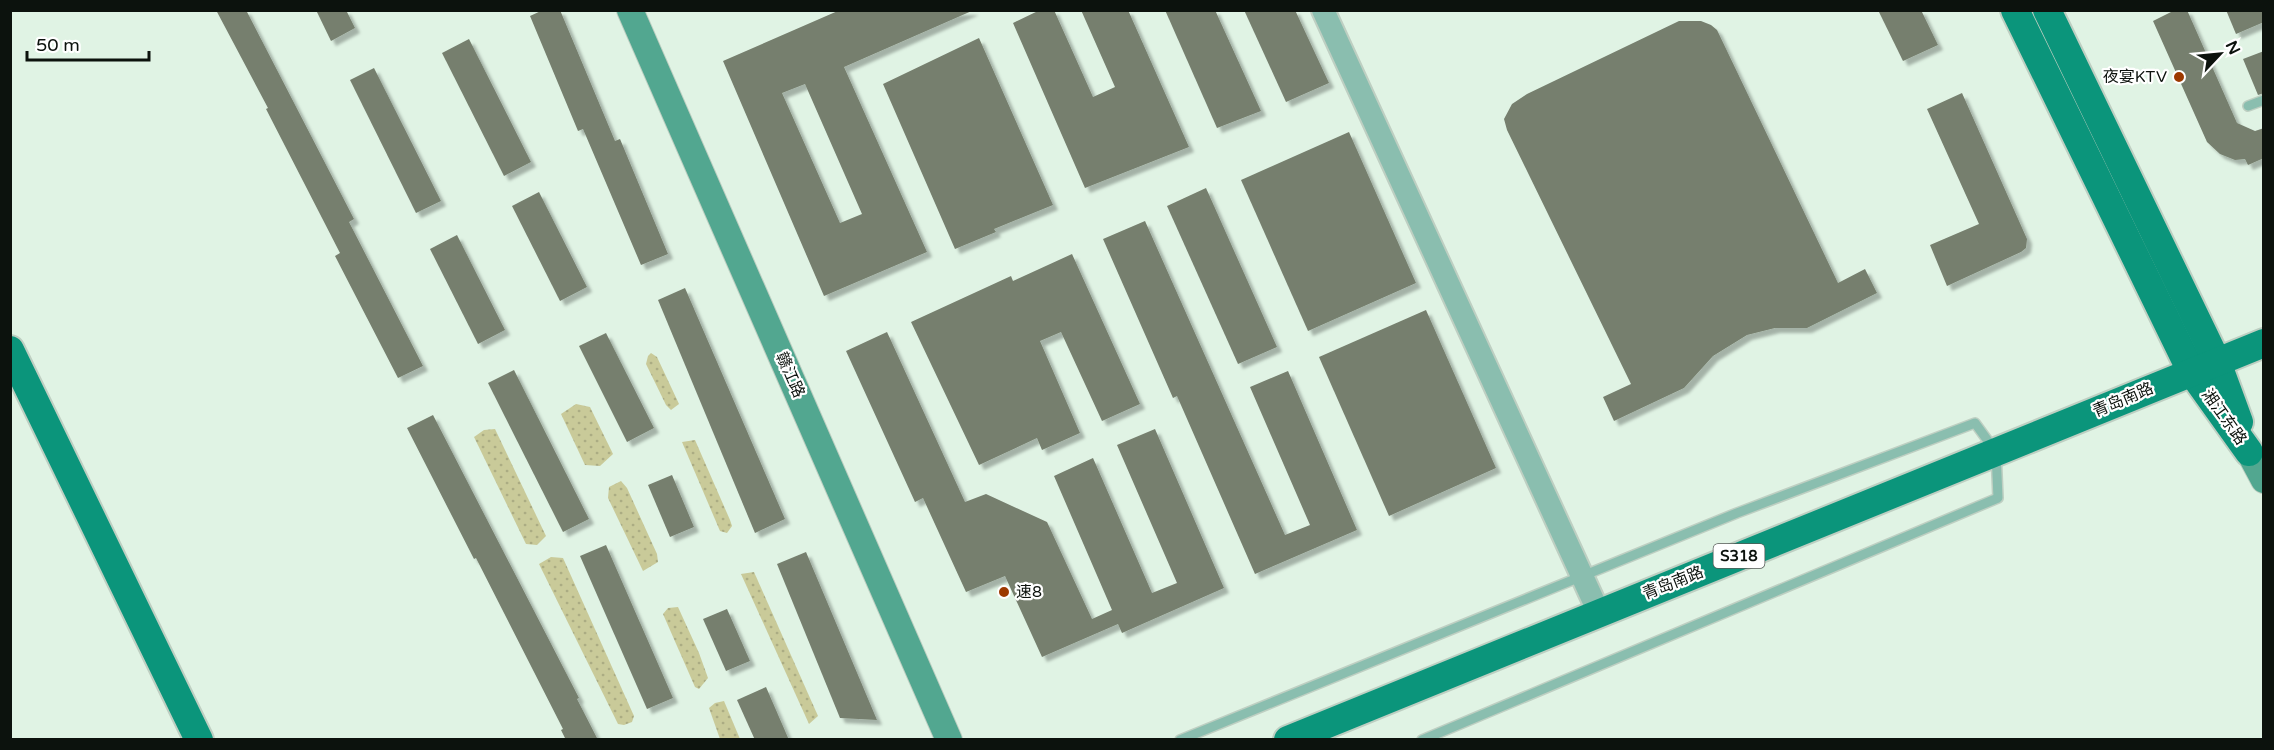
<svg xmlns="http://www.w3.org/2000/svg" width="2274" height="750" font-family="'Varela Round','Noto Sans SC',sans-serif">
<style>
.grass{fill:url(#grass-dots)}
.building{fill:#767f6e;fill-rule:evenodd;filter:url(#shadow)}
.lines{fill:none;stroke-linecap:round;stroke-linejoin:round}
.service-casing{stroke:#becfc2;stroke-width:12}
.tertiary-casing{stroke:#becfc2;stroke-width:26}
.secondary-casing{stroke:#becfc2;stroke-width:28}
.primary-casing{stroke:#becfc2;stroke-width:32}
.service{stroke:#8abeaf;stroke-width:9}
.tertiary{stroke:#8abeaf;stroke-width:22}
.secondary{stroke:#52a790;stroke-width:26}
.primary{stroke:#0b957b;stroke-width:28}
.poi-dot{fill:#9c3900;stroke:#fff;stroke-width:2}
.labels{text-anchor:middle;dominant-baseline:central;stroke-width:4.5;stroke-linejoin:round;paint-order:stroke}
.shield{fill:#fff;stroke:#555956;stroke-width:1.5}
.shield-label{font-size:15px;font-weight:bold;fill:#0c120d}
.poi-label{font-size:16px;fill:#0c120d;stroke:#fff;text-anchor:end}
.street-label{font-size:16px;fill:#0c120d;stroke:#fff}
</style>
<defs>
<pattern id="grass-dots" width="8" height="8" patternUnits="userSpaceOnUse" patternTransform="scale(1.5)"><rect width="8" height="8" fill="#c9ca99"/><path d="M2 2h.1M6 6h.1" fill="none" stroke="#abac83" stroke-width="1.8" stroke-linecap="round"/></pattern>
<filter id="shadow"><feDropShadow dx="5" dy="5" stdDeviation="1.5" flood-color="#0004"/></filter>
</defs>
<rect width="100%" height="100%" fill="#e0f3e4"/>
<g class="grass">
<polygon points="651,353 657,357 679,404 671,410 666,405 646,364 648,356"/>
<polygon points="576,404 590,407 613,454 600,466 585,465 561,414"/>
<polygon points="495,429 546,536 537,545 526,544 474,437 484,430"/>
<polygon points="695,440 730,520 732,526 727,533 720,531 682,442"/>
<polygon points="621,481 627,488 657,554 658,562 643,571 608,498 609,487"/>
<polygon points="551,557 563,558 634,716 632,722 624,725 618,724 539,564"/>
<polygon points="754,572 818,716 809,724 741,574"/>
<polygon points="678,607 699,653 708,678 699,689 695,687 663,614 668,608"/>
<polygon points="724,701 740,739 720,739 709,708 715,703"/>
</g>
<g class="building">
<polygon points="216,10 246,10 354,219 349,222 423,366 398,378 335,256 340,253 266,109 268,108"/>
<polygon points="316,10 346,10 355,28 331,41"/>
<polygon points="543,10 560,10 615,141 620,139 668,254 641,265 583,129 578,131 530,16"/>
<path d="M840 10H974L844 67 927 252 824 296 723 61ZM805 84 862 214 840 223 782 93Z"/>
<polygon points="1040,10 1054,10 1093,97 1115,87 1081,10 1128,10 1189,147 1085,188 1013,23"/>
<polygon points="1165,10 1215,10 1261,111 1217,128"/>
<polygon points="1244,10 1295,10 1329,83 1286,102"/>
<polygon points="1878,10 1921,10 1938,45 1903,61"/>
<polygon points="2175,10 2187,10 2237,123 2255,131 2264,128 2264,158 2248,165 2245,159 2235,160 2220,154 2207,142 2153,21"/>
<polygon points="2226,10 2264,10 2264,22 2236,34"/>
<polygon points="1679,21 1701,21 1711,25 1717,30 1838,283 1865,269 1877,293 1807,328 1775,328 1747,335 1713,356 1684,388 1614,421 1603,397 1631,384 1507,130 1504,119 1512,104 1527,94"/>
<polygon points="979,38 1053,205 994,229 996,232 955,249 883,84"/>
<polygon points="469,39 531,162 504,176 442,53"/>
<polygon points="2264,51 2264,93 2258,95 2243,59"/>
<polygon points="374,68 441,201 416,213 350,80"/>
<polygon points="1962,93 2027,239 2026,248 2021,252 1947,286 1930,245 1979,224 1927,109"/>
<polygon points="1349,132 1416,283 1308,331 1241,180"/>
<polygon points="1206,188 1277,347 1238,364 1167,206"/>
<polygon points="539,192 587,287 560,301 512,206"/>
<polygon points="1145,221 1285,535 1310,525 1250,387 1288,371 1357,530 1255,574 1177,396 1173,398 1103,239"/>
<polygon points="457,235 505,330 478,344 430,249"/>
<polygon points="1072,254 1140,404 1102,421 1061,332 1040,341 1080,433 1042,450 1037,438 979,465 911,322 1011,276 1013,281"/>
<polygon points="685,288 785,519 755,533 658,300"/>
<polygon points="1426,310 1496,468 1389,516 1319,357"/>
<polygon points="887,332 965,502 986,494 1047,522 1092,619 1112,610 1054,476 1093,458 1152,593 1177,583 1117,445 1155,429 1224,588 1122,633 1118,624 1042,657 1005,576 966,592 923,498 915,502 846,351"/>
<polygon points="606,333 654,428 627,442 579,346"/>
<polygon points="514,370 589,519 563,532 488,383"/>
<polygon points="433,415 579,698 577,699 598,740 566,740 561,730 563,729 476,558 474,559 407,428"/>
<polygon points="672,475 694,527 670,537 648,485"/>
<polygon points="606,545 673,698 647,709 580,556"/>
<polygon points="806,552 877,720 840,718 777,564"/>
<polygon points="727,609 750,661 726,671 703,619"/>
<polygon points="766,687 789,740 755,740 737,700"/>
</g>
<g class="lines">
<g class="service-casing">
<g id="service">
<polyline points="2248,106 2264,100"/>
<polyline points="1180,740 1737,513 1975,423 1996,452 1998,498 1422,740"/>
</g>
</g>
<g class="tertiary-casing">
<polyline id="tertiary" points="1323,10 1599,613"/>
</g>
<g class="secondary-casing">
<g id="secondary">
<polyline points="630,10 949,740"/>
<polyline points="2249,452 2264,480"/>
</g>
</g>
<g class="primary-casing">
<g id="primary">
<polyline points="2015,10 2191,371 2249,452"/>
<polyline points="2047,10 2217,362 2239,422"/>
<polyline points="10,350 199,740"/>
<polyline points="1288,740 2264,343"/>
</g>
</g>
<use href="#service" class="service"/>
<use href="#tertiary" class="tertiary"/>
<use href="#secondary" class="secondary"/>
<use href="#primary" class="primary"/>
</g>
<g class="poi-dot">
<circle cx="2179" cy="77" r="6"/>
<circle cx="1004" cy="592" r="6"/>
</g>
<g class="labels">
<rect class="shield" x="1713.5" y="544" width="51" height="24" rx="4.5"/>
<g class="shield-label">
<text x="1739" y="556">S318</text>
</g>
<g class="poi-label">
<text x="2167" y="77">夜宴KTV</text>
<text x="1016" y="592" text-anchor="start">速8</text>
</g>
<g class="street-label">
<text transform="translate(790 375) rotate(66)">赣江路</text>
<text transform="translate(2123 400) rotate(-23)">青岛南路</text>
<text transform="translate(2224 417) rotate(54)">湘江东路</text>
<text transform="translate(1673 583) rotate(-22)">青岛南路</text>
</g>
</g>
<rect width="2274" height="750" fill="none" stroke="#0c120d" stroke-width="24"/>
<g transform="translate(2220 54) rotate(64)" stroke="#ffffff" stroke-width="4.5" paint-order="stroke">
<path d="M0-4.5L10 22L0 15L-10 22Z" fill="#0c120d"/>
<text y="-9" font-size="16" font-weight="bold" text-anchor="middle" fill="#0c120d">N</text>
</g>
<path d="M27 51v9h122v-9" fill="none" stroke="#0c120d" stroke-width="3"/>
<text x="36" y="51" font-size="18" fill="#0c120d" stroke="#ffffff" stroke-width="4.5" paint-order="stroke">50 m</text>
</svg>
